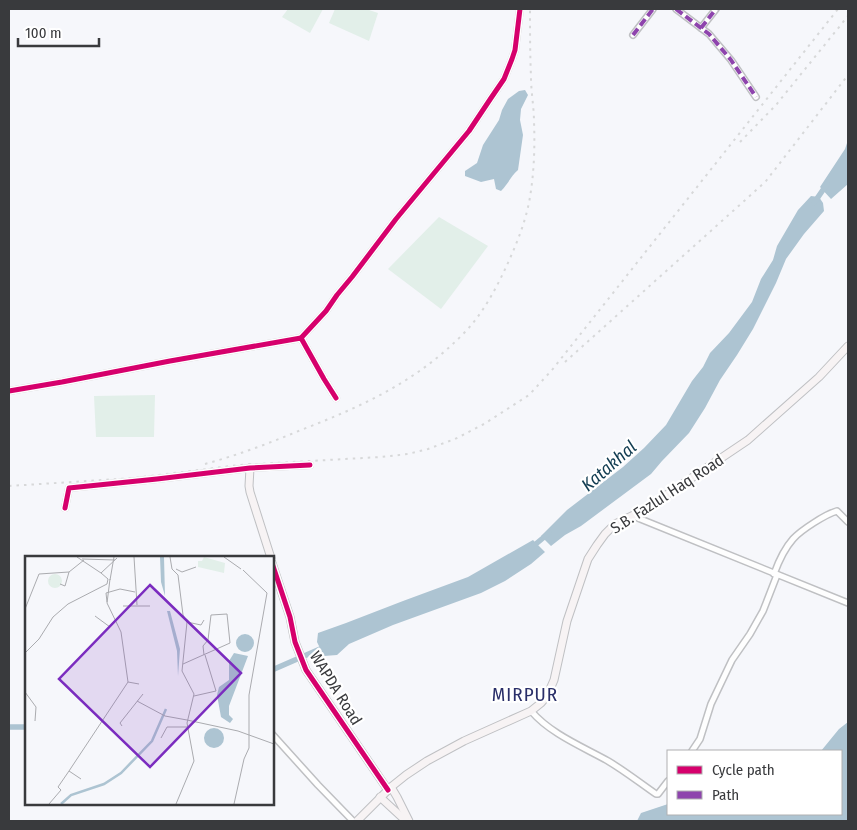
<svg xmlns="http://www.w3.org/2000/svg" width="857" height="830" font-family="'Fira Sans Condensed',sans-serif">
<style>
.green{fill:#e2efe9}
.water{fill:#adc4d2}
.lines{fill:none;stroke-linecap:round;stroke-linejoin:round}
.canal{stroke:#adc4d2;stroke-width:5.5}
.street-casing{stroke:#bfc0c3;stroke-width:8}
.secondary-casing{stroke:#bfc0c3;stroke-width:9}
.street{stroke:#fefefe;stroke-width:5}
.secondary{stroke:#f7f3f4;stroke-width:7}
.rail{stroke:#d7d8d9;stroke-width:2;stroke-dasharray:2.5 5;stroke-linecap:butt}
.quiet{stroke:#8e44ad;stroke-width:4;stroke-dasharray:8 4;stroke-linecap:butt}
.cycleway-casing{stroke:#fff;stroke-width:8}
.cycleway{stroke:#d6006c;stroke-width:5}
.labels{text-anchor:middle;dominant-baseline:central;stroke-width:4.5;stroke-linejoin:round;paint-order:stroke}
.street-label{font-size:16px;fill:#393a3d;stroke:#fff}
.water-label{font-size:18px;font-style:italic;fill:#113c51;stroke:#fff}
.quarter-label{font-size:19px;letter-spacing:1px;fill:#2a2f69;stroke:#fff}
.inset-river{fill:none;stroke:#adc4d2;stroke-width:2.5}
.inset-road{fill:none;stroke:#aaabaf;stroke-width:1}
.view{fill:#7b2cbf;fill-opacity:0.15;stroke:#7b2cbf;stroke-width:2.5}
.inset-edge{fill:none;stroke:#393a3d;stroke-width:2.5}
</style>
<rect width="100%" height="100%" fill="#f6f7fb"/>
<g class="green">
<polygon points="288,9 323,9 310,33 282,17"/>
<polygon points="335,9 366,9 378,13 369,41 329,23"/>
<polygon points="439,217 488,246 441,309 388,269"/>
<polygon points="155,395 154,437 96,437 94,396"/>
</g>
<g class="water">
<path d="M525 90 528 95 521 109 520 120 523 135 518 170C511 176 508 184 501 191L496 189 494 179 481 182 465 176V171L477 163 483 145 499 120 502 110 508 99 519 91Z"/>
<polygon points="848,140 848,184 831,199 820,187 845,149"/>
<polygon points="811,196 819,197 823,203 824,211 804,234 786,259 776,283 753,329 737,355 720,380 705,408 689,433 662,461 651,474 581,526 565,535 551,546 541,536 567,510 623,467 644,448 666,425 692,381 703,367 710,353 729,333 752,302 761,279 773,260 777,246 798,210"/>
<polygon points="533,540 545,552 531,564 505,581 481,593 393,625 349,644 337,655 324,656 317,642 318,633 346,623 403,601 468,577"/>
<polygon points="848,722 848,821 637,821 641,813 668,804 668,814 841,814 841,751 821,751 839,729"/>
</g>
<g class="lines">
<g class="canal">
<polyline points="814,203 827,184"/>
<polyline points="531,548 549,533"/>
<polyline points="272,670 327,646"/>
<polyline points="9,727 26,727"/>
</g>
<g class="street-casing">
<g id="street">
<polyline points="676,9 709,34 731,60 756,97"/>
<polyline points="701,28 716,9"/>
<polyline points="633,35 653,9"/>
<polyline points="301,338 326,311 337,295 352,277 396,219 469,131 491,98 504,79 512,59 515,50 520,9"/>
<polyline points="9,391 62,382 170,361 301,338 324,379 336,398"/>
<polyline points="65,508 69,488 157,479 250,468 310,465"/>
<polyline points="633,516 848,603"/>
<path d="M774 574C778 563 785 548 793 539 801 530 826 514 837 511L848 522"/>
<path d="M531 711C551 734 581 746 608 761 625 771 640 783 656 794H658L668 781"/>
<polyline points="272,734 318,785 353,821"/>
<polyline points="692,751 700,739 711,704 732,660 750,634 763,611 777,575"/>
</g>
</g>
<g class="secondary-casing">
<g id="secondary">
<polyline points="250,468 249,486 250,492 271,558"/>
<polyline points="272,563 290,617 295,642 306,670 388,790"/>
<polyline points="391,787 397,797 409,821"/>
<polyline points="380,797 406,821"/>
<polyline points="357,821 391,787 406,775 427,761 464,741 531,711 541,703 547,696 554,680 567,621 588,559 597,545 605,534 615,524 644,510 748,440 819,377 848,346"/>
</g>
</g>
<use href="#street" class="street"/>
<use href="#secondary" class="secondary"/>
<g class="rail">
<polyline points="740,142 776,105 848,16"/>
<polyline points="565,362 753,193 766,181 848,75"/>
<path d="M205 464C238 455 270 443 301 430 363 406 418 381 465 332 483 313 496 289 507 265 517 243 526 221 530 197 534 173 535 147 534 122 534 107 531 92 531 77 530 54 530 31 530 9"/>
<polyline points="9,486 134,478 239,465 381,457 408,454 428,449 455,439 484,424 529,395 552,370 838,9"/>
</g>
<g class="quiet">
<polyline points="676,9 709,34 731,60 756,97"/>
<polyline points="701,28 716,9"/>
<polyline points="633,35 653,9"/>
</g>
<g class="cycleway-casing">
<g id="cycleway">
<polyline points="301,338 326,311 337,295 352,277 396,219 469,131 491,98 504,79 512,59 515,50 520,9"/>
<polyline points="9,391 62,382 170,361 301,338 324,379 336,398"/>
<polyline points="65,508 69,488 157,479 250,468 310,465"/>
<polyline points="272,563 290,617 295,642 306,670 388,790"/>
</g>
</g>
<use href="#cycleway" class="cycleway"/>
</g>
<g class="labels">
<g class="street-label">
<text transform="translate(667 494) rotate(-33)">S.B. Fazlul Haq Road</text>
<text transform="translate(336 688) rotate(58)">WAPDA Road</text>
</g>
<g class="water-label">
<text transform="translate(609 466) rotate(-41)">Katakhal</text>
</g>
<g class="quarter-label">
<text x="525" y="694">MIRPUR</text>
</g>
</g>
<g transform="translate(25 556)">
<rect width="249" height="249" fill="#f6f7fb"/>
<path d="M179 1 200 7 199 17 173 11V5H177ZM23 25a7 7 0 1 1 14 0a7 7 0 1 1-14 0Z" fill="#e2efe9"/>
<path d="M135 1H139L140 40 136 26ZM142 55H145L155 93 153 120 152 95ZM211 87a9 9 0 1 1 18 0a9 9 0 1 1-18 0ZM209 97 223 100 204 150V159L208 163 205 167 196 161 192 139 194 131 204 124V105ZM179 182a10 10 0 1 1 20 0a10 10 0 1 1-20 0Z" fill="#adc4d2"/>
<path class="inset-river" d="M36 248 46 239 79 228 96 217 127 185 141 153"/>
<path class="inset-road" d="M52 1 76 17 92 2M109 1 112 49M145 1 147 13 153 19 158 59 162 66 157 115 169 138 162 167 169 205 151 248M199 1 216 13M57 3 90 4M151 13 157 16 171 11M85 23 82 47 96 76 103 126M85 24 89 1M35 28 40 30 44 16M82 46 81 37 95 33 110 36M98 50H125M0 53 14 18 44 16 59 4M70 60 85 71 89 65M162 66 176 69 179 64M0 97 14 83 28 61 43 48 82 28 83 23 76 17M179 99 178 90 183 84 186 59 202 58M158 108 205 87 202 58M0 136 11 151 10 165M169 140 191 135 180 99M112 145 140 160 162 164M162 164 213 175 249 188M97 170 95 167 118 138M136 182 142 171H162M56 223 44 215 103 126 114 128M24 248 36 234 33 231 44 215M209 248 219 203 224 192V139L242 37 218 14"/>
<path class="view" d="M125 29 216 117 125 211 34 123Z"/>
<rect width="249" height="249" class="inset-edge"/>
</g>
<rect width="857" height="830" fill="none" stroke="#393a3d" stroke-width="20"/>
<rect x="667" y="750" width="175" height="65" fill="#ffffff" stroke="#b0b0b1"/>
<rect x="677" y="766" width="25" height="8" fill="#d6006c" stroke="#b0b0b1"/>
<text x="712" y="775" font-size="15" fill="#393a3d">Cycle path</text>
<rect x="677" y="791" width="25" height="8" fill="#8e44ad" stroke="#b0b0b1"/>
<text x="712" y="800" font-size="15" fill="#393a3d">Path</text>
<path d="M18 38v8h81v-8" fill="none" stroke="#393a3d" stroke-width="2.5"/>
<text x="25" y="38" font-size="15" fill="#393a3d" stroke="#ffffff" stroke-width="4" paint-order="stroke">100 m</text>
</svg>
